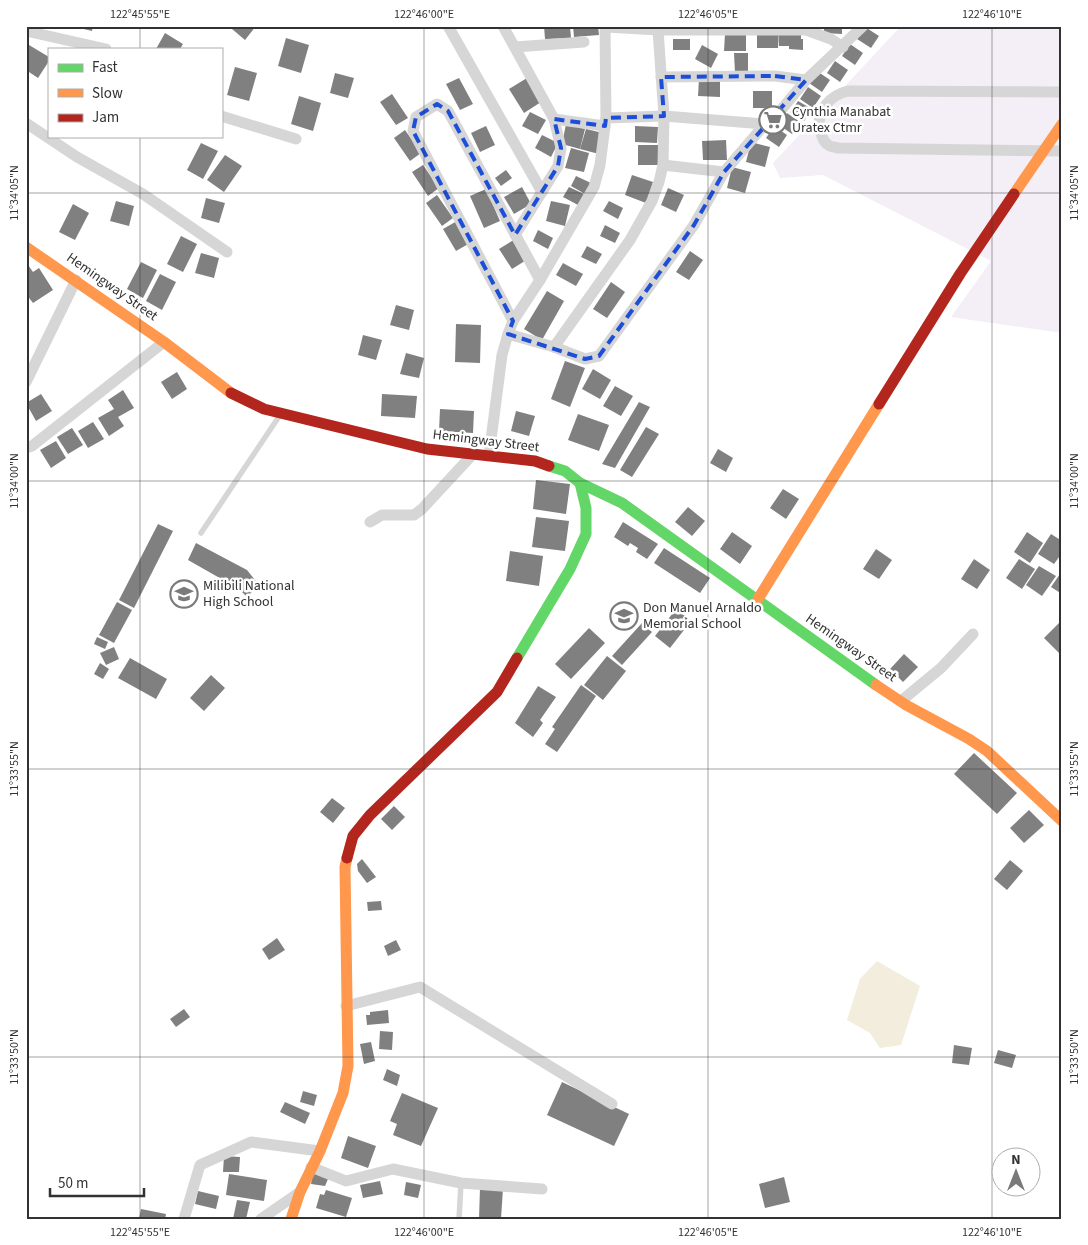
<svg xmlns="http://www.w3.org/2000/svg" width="1088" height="1245" font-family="'Source Sans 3',sans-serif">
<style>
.green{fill:#f4eef6}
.water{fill:#f2eddd}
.building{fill:#808080}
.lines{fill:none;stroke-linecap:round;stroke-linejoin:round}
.lane{stroke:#d6d6d6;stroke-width:5.5}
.street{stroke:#d6d6d6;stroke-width:11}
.fast{stroke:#63d668;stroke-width:11}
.slow{stroke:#ff974d;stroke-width:11}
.jam{stroke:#b3261e;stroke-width:11}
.marked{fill:none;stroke:#1d4ed8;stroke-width:4;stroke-dasharray:10 6;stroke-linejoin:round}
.ticks{fill:none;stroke:#323232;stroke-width:1;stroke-opacity:0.45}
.labels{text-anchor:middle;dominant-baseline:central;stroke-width:5;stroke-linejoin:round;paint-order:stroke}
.poi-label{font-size:14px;fill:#323232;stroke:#fff;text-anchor:start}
.street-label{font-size:14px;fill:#323232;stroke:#fff}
.neatline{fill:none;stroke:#323232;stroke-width:2}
.ticks-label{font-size:12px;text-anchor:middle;fill:#323232}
</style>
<rect width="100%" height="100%" fill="#fff"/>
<polygon class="green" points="901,26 1062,26 1062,333 951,317 991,261 823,175 780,178 773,163"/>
<polygon class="water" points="877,961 920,986 901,1045 880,1048 870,1033 847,1020 860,979"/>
<g class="building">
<polygon points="71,26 93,26 92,31"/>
<polygon points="235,26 256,26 245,40 232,29"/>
<polygon points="544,26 570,26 571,38 545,39"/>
<polygon points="573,26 598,26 599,35 574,37"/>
<polygon points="824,26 842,26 842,34 824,33"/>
<polygon points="865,27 879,36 871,48 857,39"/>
<polygon points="757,31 779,31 778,48 757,48"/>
<polygon points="779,32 801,32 801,39 803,39 803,50 789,49 789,46 779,46"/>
<polygon points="165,33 183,44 180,49 156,49"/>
<polygon points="725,34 746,34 746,51 724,51"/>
<polygon points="286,38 309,45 301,73 278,66"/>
<rect x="673" y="39" width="17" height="11"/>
<polygon points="850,44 863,53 855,65 842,56"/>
<polygon points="29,45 49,57 49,61 38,78 26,70 26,49"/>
<polygon points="702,45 718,54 711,68 695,59"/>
<polygon points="734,53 748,53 748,72 735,73"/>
<polygon points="835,61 848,70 840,82 827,73"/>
<polygon points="235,67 257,73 249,101 227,95"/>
<polygon points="817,71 830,80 822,92 809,83"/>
<polygon points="335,73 354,78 348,98 330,93"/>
<polygon points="459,78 473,104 460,110 446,84"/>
<polygon points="527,78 541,102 524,113 509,89"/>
<polygon points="699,79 720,80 720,97 698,96"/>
<polygon points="808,87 821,96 813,108 800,99"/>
<rect x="753" y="91" width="19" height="17"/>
<polygon points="392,94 408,118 396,125 380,102"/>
<polygon points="299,96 321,103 313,131 291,124"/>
<polygon points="798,101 812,109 804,121 790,113"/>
<polygon points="530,112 546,120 538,134 522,126"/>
<polygon points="787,113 800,122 792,134 779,125"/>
<polygon points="566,124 585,129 580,149 562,144"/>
<polygon points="486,126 495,145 480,152 471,133"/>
<polygon points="635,126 658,127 657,143 635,142"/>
<polygon points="774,126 787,135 779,147 766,138"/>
<polygon points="586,129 603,133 599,154 580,149"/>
<polygon points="405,130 421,153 410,161 394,138"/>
<polygon points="542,135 558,143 551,157 535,148"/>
<polygon points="726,140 727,160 703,160 702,141"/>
<polygon points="751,142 770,147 765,167 746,162"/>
<polygon points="201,143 218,151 203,179 187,170"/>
<rect x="638" y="145" width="20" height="20"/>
<polygon points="571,148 589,153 584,172 565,168"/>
<polygon points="225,155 242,166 224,192 207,180"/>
<polygon points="423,165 439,188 428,196 412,172"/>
<polygon points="732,167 751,172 745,193 727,188"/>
<polygon points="506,170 512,178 501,186 495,178"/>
<polygon points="632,175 653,182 646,203 625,195"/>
<polygon points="576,176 591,183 585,194 571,186"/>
<polygon points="522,187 531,204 514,214 504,197"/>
<polygon points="569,187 584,194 578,205 563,197"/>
<polygon points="668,188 684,195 676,212 661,205"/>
<polygon points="486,189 500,221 484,228 470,196"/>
<polygon points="437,195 453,218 442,226 426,203"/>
<polygon points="206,198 225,203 219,223 201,218"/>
<polygon points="116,201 134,206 129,226 110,221"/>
<polygon points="551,201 570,205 565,226 546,221"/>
<polygon points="609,201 623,208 618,219 603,211"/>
<polygon points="73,204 89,213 75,240 59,232"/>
<polygon points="457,221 470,243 456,251 443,229"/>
<polygon points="605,225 620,233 615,243 600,236"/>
<polygon points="538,230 553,238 548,249 533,241"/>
<polygon points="181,236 197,244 183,272 167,264"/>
<polygon points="515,239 528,259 512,269 499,249"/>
<polygon points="587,246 602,254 596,264 581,257"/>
<polygon points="690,251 703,260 689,280 676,272"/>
<polygon points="201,253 219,258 214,278 195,273"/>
<polygon points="26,262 33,272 39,268 53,290 33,303 26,294"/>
<polygon points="141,262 157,270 143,298 127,289"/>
<polygon points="563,263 583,274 576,286 556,275"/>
<polygon points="160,274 176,282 162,310 146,301"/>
<polygon points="611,282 625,292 607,318 593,309"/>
<polygon points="547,291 564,301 542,340 524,329"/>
<polygon points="396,305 414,310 409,330 390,325"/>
<polygon points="456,324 481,325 480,363 455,362"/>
<polygon points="363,335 382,340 376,360 358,355"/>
<polygon points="406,353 424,358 419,378 400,374"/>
<polygon points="565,361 585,368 570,407 551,399"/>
<polygon points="593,369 611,380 600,399 582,389"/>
<polygon points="177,372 187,389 172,399 161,382"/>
<polygon points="615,386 633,396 621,416 603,406"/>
<polygon points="123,390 134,408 118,417 124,426 109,436 98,418 114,409 108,400"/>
<polygon points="41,394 52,411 36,421 26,403"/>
<polygon points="382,394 417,396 415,418 381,416"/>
<polygon points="639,402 650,407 615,468 602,464"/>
<polygon points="440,409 474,411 473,433 439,431"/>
<polygon points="516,411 535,416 529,436 511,431"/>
<polygon points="578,414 609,425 599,451 568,440"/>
<polygon points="93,422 104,439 88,448 78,431"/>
<polygon points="646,427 659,434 632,477 620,470"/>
<polygon points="72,428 83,445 68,454 57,437"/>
<polygon points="56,441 66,458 51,468 40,450"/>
<polygon points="718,449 733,458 726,472 710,463"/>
<polygon points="536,480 570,484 566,514 533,509"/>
<polygon points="783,489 799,499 786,519 770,508"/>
<polygon points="688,507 705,521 692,536 675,522"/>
<polygon points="536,517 569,521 565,551 532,547"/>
<polygon points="623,522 658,544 647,559 636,552 638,548 630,543 628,546 614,537"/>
<polygon points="158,524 173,531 134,608 119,600"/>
<polygon points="732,532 752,546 740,564 720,549"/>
<polygon points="1027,532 1043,543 1030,563 1014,552"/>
<polygon points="1051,534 1062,541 1062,553 1054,564 1038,554"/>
<polygon points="196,543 247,570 259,585 247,597 239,589 188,560"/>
<polygon points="664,548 710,578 700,593 654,563"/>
<polygon points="876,549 892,560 879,579 863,569"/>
<polygon points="510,551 543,556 539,586 506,581"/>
<polygon points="974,559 990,570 977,589 961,579"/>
<polygon points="1019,559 1035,569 1022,589 1006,578"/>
<polygon points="1039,566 1056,576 1042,596 1026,585"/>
<polygon points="1062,571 1062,594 1051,587"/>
<polygon points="117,602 132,610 114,643 99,635"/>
<polygon points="676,609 691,621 670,648 655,636"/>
<polygon points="1062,620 1062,650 1059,653 1044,638"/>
<polygon points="642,623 652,632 622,665 612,656"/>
<polygon points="589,628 605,643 571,679 555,664"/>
<polygon points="97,637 108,642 105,649 94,644"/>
<polygon points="114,647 119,659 106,665 100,653"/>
<polygon points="904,654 918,667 903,682 890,669"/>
<polygon points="607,656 626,671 603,700 584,685"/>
<polygon points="130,658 167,679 156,699 118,678"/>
<polygon points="100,663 109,669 103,679 94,674"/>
<polygon points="211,675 225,688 204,711 190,698"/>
<polygon points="581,685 596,696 557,752 545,744 555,729 552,727"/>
<polygon points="538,686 556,697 540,720 543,723 533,737 515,723"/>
<polygon points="974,753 1017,793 997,814 954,774"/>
<polygon points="332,798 345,808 333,823 320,812"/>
<polygon points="394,806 405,817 392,830 381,819"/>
<polygon points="1029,810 1044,825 1024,843 1010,828"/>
<polygon points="362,859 376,877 367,883 358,871 357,864"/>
<polygon points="1010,860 1023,871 1007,890 994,879"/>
<polygon points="381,901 382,910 368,911 367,902"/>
<polygon points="277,938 285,950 269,960 262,949"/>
<polygon points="396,940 401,950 388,956 384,946"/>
<polygon points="184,1009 190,1017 176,1027 170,1019"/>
<polygon points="388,1010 389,1023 367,1025 366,1015 370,1015 370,1012"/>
<polygon points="380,1031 393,1032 392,1050 379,1049"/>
<polygon points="371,1042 375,1061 364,1064 360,1044"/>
<polygon points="954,1045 972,1048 969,1065 952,1063"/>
<polygon points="998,1050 1016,1055 1012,1068 994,1063"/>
<polygon points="387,1069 400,1075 397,1086 383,1080"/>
<polygon points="562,1082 629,1114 614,1146 547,1115"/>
<polygon points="303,1091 317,1095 314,1106 300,1102"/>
<polygon points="402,1093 438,1108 421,1146 393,1135 397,1124 390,1121"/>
<polygon points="285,1102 310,1113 305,1124 280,1112"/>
<polygon points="348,1136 376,1146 368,1168 341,1158"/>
<polygon points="224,1156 240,1157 239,1172 223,1172"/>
<polygon points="313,1172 328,1179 325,1186 311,1184"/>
<polygon points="229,1174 267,1180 264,1201 226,1195"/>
<polygon points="784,1177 790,1202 765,1208 759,1184"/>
<polygon points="380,1181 383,1194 363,1198 360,1185"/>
<polygon points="406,1182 421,1185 418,1198 404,1195"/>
<polygon points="480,1187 503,1188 501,1219 479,1219"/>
<polygon points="326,1190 352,1198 346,1217 316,1208 320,1194 324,1195"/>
<polygon points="198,1191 219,1196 216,1209 195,1204"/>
<polygon points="237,1200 250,1202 246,1219 233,1219"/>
<polygon points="141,1209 166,1214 165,1219 139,1219"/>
</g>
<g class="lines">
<g class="lane">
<polyline points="201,533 280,415"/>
<polyline points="459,1219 461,1183"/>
</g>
<g class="street">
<polyline points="448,26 542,192"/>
<polyline points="503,26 554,119 561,148 558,166 515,235"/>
<polyline points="606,27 658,30 806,30 831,39 843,47"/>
<polyline points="26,31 106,49"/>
<polyline points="515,47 584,42"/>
<polyline points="661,77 775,76 806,80"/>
<path d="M1062 92 848 91C831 95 816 110 820 129 821 134 823 141 827 144 829 147 835 147 838 148L1062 151"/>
<polyline points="221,116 296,139"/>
<polyline points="606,118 664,116 765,124 781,110 806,80 863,26"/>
<polyline points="554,119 605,126"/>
<polyline points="26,123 77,157 143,194 227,252"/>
<polyline points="663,165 724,172"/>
<polyline points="513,321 413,131 416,117 437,104 448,111 540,280"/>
<polyline points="508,334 554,347 585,359 599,356 694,225 724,172 765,124"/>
<polyline points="554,347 630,240 652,201 659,182 663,165 664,116 658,30"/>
<polyline points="26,382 76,280"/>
<polyline points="26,448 32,446 164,342"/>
<polyline points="489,455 502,355 508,334 513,321 540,280 594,187 600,165 606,118 605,26"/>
<polyline points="370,522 382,515 414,515 422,509 473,454"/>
<polyline points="901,701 941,668 973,634"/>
<polyline points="346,1006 420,987 612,1104"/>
<polyline points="311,1167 346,1181 393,1169 461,1183 542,1189"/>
<polyline points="184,1219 200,1165 251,1142 320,1151"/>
<polyline points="261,1219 300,1192"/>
</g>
<g class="fast">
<polyline points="549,466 565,471 580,483 622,503 876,685"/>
<polyline points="517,658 570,569 586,534 586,508 580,483"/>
</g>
<g class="slow">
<polyline points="1014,194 1062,124"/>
<polyline points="26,247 164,342 231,393"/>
<polyline points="758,599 879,404"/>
<polyline points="876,685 906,705 969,739 987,751 1062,821"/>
<polyline points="291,1219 300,1192 320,1151 343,1093 348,1066 345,867 347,858"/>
</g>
<g class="jam">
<polyline points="231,393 264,409 427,449 535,461 549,466"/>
<polyline points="879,404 960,274 1014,194"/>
<polyline points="347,858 353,836 370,815 497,692 517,658"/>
</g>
</g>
<path class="marked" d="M775 76 806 80 724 172 694 225 599 356 585 359 508 334 513 321 413 131 416 117 437 104 448 111 515 235 558 166 561 148 554 119 605 126 606 118 664 116 661 77Z"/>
<path class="ticks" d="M140 26V49M424 26V1219M708 26V1219M992 26V1219M140 136V1219M26 193H1062M26 481H1062M26 769H1062M26 1057H1062"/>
<defs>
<g id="supermarket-ring" transform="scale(1.4375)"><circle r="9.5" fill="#fff" stroke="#7a7a7a" stroke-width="1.5"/><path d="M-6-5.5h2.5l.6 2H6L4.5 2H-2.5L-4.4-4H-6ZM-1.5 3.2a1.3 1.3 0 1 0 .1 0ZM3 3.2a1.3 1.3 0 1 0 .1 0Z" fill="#7a7a7a"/></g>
<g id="school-ring" transform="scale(1.4375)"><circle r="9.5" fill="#fff" stroke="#7a7a7a" stroke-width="1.5"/><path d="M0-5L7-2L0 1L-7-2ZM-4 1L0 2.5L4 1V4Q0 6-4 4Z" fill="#7a7a7a"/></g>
</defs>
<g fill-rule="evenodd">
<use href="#supermarket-ring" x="773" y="120"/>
<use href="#school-ring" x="184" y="594"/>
<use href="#school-ring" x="624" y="616"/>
</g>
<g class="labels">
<g class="poi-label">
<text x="792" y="112">Cynthia Manabat<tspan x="792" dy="16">Uratex Ctmr</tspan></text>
<text x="203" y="586">Milibili National<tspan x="203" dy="16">High School</tspan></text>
<text x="643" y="608">Don Manuel Arnaldo<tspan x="643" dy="16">Memorial School</tspan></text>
</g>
<g class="street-label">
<text transform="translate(112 287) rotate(35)">Hemingway Street</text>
<text transform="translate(486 441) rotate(7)">Hemingway Street</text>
<text transform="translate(851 648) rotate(35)">Hemingway Street</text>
</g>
</g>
<rect width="1088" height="1245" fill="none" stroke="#ffffff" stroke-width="55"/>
<rect x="48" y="48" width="175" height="90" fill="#ffffff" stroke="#adadad"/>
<rect x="58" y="64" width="25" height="8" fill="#63d668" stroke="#adadad"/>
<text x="92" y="72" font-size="15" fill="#323232">Fast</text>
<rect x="58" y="89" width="25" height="8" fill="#ff974d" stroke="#adadad"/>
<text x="92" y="98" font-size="15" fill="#323232">Slow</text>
<rect x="58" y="114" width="25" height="8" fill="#b3261e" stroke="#adadad"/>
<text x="92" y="122" font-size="15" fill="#323232">Jam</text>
<g transform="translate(1016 1172)"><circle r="24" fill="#ffffff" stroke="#adadad"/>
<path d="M0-4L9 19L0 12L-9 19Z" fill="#7a7a7a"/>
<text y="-8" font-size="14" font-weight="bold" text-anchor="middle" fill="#323232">N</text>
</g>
<path d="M50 1188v8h94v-8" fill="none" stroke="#323232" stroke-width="2.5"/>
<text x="58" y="1188" font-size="15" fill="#323232" stroke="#ffffff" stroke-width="4" paint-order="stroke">50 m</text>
<rect x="28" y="28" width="1032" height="1190" class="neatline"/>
<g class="ticks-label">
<text x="140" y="18">122°45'55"E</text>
<text x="424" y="18">122°46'00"E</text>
<text x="708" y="18">122°46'05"E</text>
<text x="992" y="18">122°46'10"E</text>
<text transform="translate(14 193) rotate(-90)" y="4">11°34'05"N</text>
<text transform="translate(1074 193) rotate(-90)" y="4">11°34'05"N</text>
<text transform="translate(14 481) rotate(-90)" y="4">11°34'00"N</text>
<text transform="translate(1074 481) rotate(-90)" y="4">11°34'00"N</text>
<text transform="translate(14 769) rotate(-90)" y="4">11°33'55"N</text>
<text transform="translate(1074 769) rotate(-90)" y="4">11°33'55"N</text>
<text transform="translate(14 1057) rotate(-90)" y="4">11°33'50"N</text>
<text transform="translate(1074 1057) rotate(-90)" y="4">11°33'50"N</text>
<text x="140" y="1236">122°45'55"E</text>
<text x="424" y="1236">122°46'00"E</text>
<text x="708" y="1236">122°46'05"E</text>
<text x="992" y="1236">122°46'10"E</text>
</g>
</svg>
